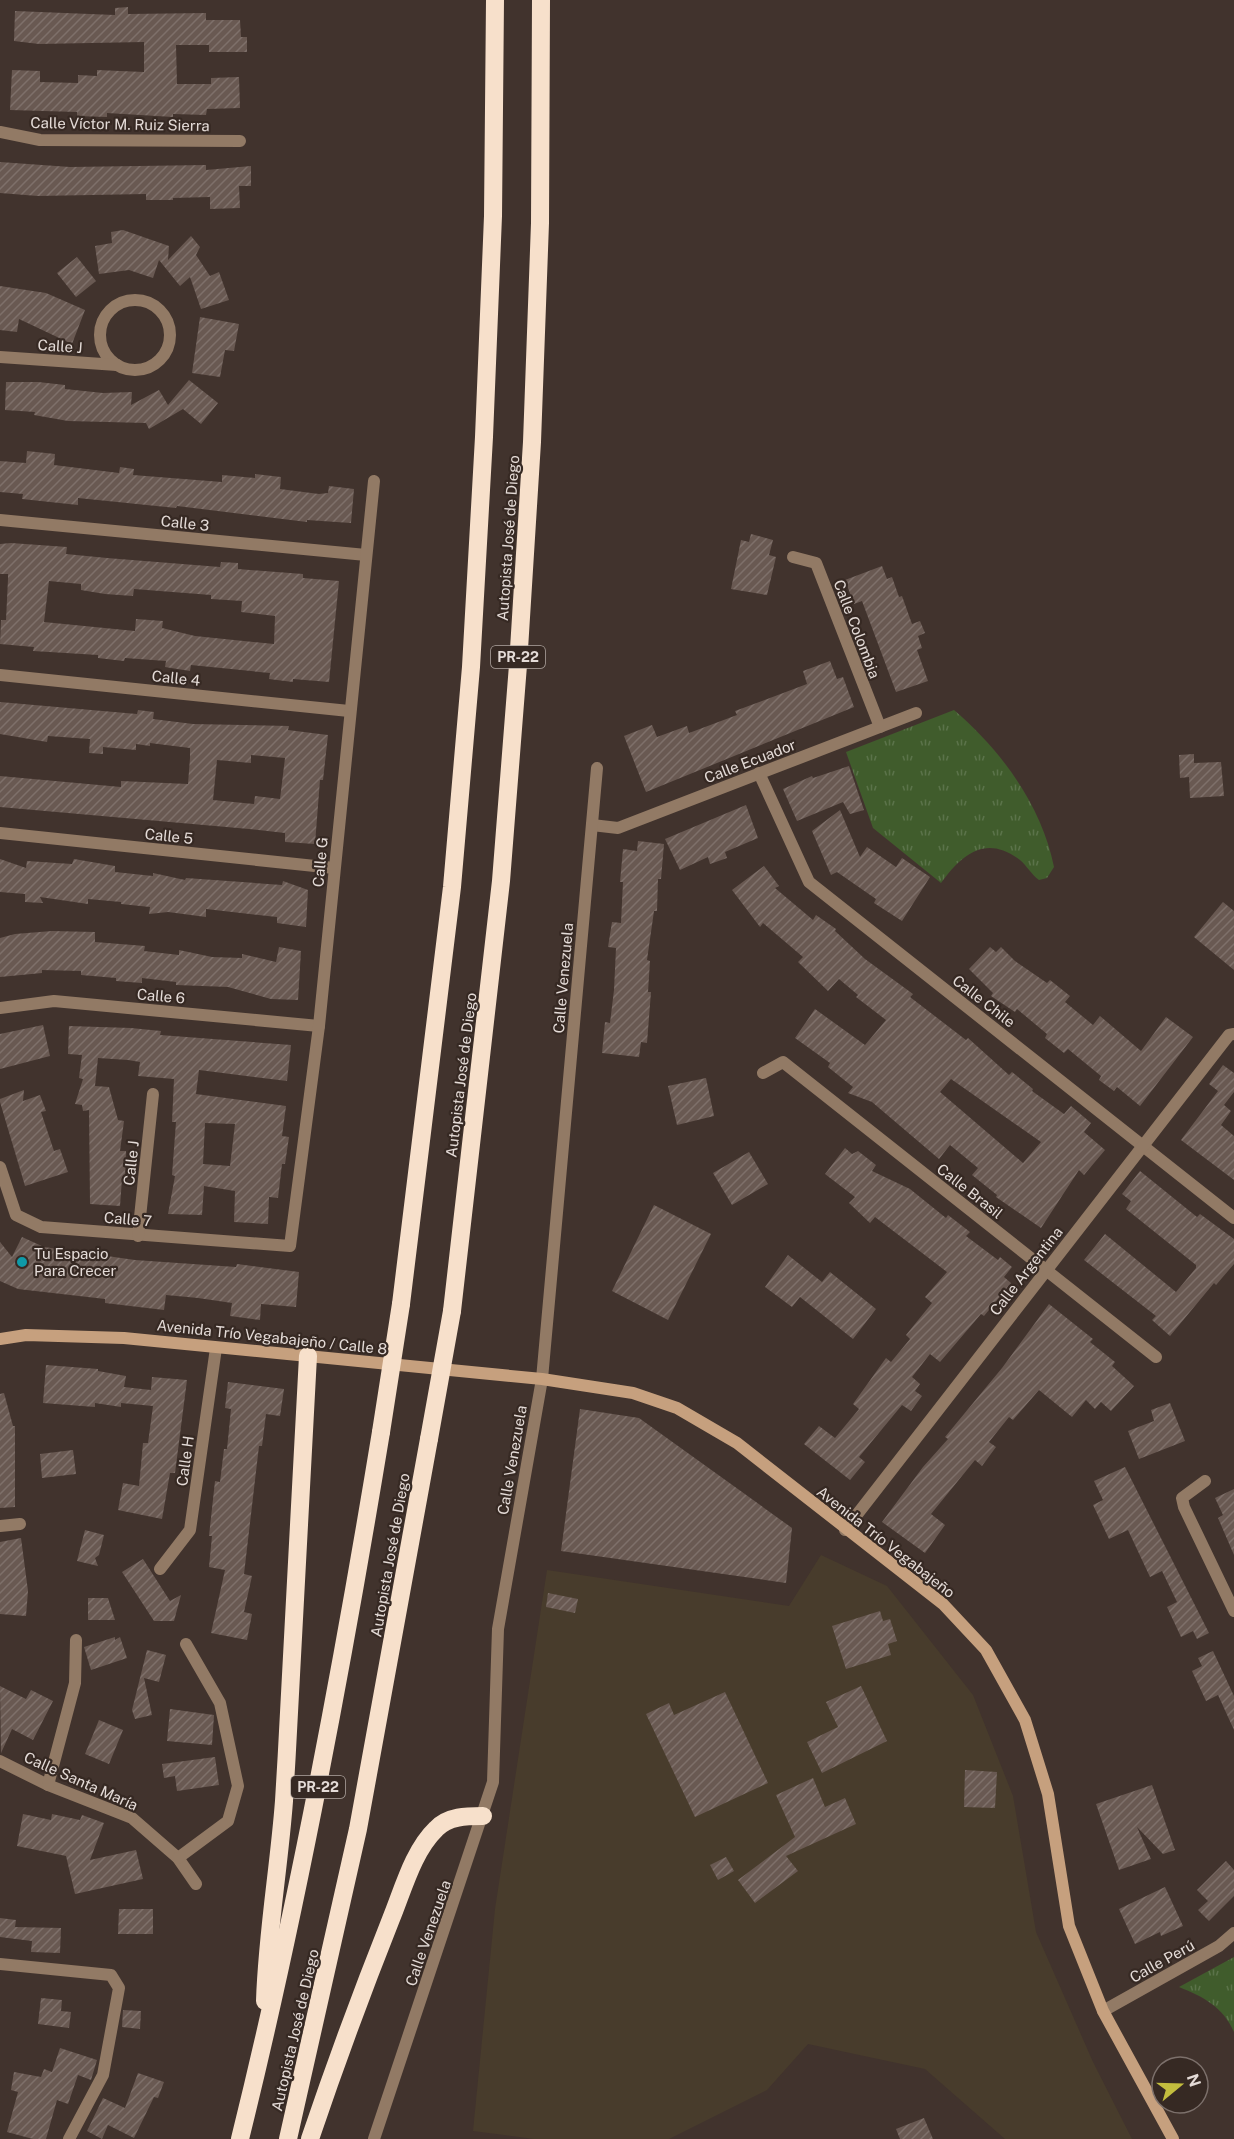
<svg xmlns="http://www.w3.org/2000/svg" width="1234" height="2139" font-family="'Public Sans',sans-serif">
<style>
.industrial{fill:#483c2c}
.park{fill:url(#park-tufts)}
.building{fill:url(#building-hatch);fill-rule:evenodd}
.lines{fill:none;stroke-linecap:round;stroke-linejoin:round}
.street{stroke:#927a65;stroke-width:12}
.secondary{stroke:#c6a07e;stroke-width:12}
.highway{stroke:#f7e0cb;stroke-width:18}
.highway-bridge{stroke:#f7e0cb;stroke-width:18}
.culture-dot{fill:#0f9aa8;stroke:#362923;stroke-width:2}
.labels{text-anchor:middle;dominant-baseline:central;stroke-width:4.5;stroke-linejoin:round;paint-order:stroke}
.shield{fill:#362923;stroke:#b0a6a1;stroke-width:1.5}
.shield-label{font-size:14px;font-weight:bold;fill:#e4dbd7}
.street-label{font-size:15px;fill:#e4dbd7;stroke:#362923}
.poi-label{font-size:15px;fill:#e4dbd7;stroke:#362923;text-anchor:start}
</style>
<defs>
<pattern id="park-tufts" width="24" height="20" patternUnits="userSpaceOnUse" patternTransform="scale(1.5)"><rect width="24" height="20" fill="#405c2c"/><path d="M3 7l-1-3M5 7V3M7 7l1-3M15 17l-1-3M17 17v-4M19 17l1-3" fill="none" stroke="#5b734a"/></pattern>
<pattern id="building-hatch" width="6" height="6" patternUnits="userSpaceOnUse" patternTransform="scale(1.5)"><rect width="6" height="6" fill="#695952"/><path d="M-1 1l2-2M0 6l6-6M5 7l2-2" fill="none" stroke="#7e706a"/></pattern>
</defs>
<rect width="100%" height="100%" fill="#41332d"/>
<polygon class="industrial" points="821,1555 887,1586 973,1695 1013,1796 1036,1932 1093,2062 1132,2139 1005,2139 925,2069 808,2044 767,2090 669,2139 534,2139 473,2131 495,1909 547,1570 789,1606"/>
<g class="park">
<path d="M954 710C1001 750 1042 806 1054 867L1047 878 1039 880C1031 874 1027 866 1020 860 986 834 962 854 941 883L873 828 846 752Z"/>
<path d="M1234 1957V2032C1223 2007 1204 1997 1179 1987Z"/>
</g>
<g class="building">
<polygon points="128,7 128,14 206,13 206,20 240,20 241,37 247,37 247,52 209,52 209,45 176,45 177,84 211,84 211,78 239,77 240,108 207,109 206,115 173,114 173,117 107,113 107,117 77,116 77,112 10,110 12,70 40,71 40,82 78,83 78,75 97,76 97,70 144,72 144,42 39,44 14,41 15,11 115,15 115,8"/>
<polygon points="0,162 70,167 206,165 206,170 251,166 251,186 239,186 240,208 210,209 210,197 173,198 173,200 146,200 146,194 38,196 0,193"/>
<polygon points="123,230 169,246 168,260 191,236 200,247 196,255 210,276 219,272 229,300 201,309 190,277 180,286 159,260 153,278 129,270 99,274 95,246 112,243 111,232"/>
<polygon points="77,257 96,281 76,297 57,273"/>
<polygon points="0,286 46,293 85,310 72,344 19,319 17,332 0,330"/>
<polygon points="200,317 239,324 234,351 225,350 220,377 192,373"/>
<polygon points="189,380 218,403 201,424 183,409 149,429 146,423 68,421 34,415 35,412 5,410 6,382 38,382 65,385 65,389 103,393 132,392 131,405 159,390 168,405"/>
<polygon points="27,451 55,454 54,465 119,473 120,467 134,469 133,475 222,482 222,475 255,478 255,474 281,477 280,489 319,494 328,493 329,486 354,489 351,523 307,520 307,522 177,506 176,508 78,498 78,505 22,499 23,494 0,492 0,461 26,463"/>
<polygon points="751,534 773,540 769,555 776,557 767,595 731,589 741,540 749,542"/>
<path d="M11 543 67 547 66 554 107 558 220 567 221 562 238 563V569L303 574V578L339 581 329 682 293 679V682L269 679 270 673 191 665 190 671 165 667 166 661 125 658 124 661 98 658V655L33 651 34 647 0 644 1 620H6L8 579V574H0V544ZM49 581 81 584V590L105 594 133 596 134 589 211 595V599L242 601 241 612 275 616 274 644 195 636 162 628 163 621 136 619 135 631 44 622Z"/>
<polygon points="882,566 887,579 892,577 899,597 902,596 912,624 920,621 925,633 918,636 922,648 917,650 928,681 896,692 862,601 854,604 845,580"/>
<polygon points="830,661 837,679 843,677 854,707 646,792 624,736 652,725 657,737 687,726 689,733 737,715 735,711 807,684 803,671"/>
<path d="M0 702 137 714 138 710 154 712 153 719 193 724 289 726 288 730 328 735 323 780H320L315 844 285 842V833L249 829 0 807V776L121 787V781L188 784 190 758V748L150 743V746L136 744V750L103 747V754L89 753 90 739 48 736 47 742 0 734ZM251 755 285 758 280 799 255 796 254 804 213 800 217 760 251 763Z"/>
<polygon points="1194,754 1194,763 1221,762 1224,796 1190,798 1189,777 1180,778 1179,755"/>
<polygon points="849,766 864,810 850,814 843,802 797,821 783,789 812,776 813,778"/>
<polygon points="746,805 758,838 725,852 727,858 710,864 708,857 680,870 665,839"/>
<polygon points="840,810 860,857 867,847 896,867 902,858 930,877 902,921 874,903 876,899 837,872 831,875 812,831"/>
<polygon points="638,841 664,844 661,879 658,879 657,911 654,911 647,960 650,961 648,992 651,992 647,1043 641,1042 639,1057 602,1053 605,1022 610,1023 614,990 616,948 608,947 612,922 621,923 623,882 620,882 623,849 637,851"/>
<polygon points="0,859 26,868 27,861 72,864 74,859 115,866 115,872 153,876 153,873 185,880 186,878 282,885 283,881 308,890 306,927 277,923 277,917 206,909 206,917 168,912 149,914 150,907 121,904 121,902 88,899 88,904 40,897 43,903 25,902 25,894 0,892"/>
<path d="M764 866 779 886 775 888 813 920 816 915 836 929 835 931 865 959 913 994 910 997 966 1040 968 1038 1009 1075 1012 1072 1033 1089 1032 1091 1064 1114 1071 1106 1091 1123 1084 1132 1105 1150 1084 1175 1079 1170 1041 1228 996 1197 997 1195 972 1175 978 1168 950 1145 939 1159 872 1102 848 1093 853 1087 828 1067 830 1063 795 1038 815 1009 865 1045 886 1020 856 997 858 995 839 979 828 991 798 962 803 957 763 923 760 927 732 890ZM951 1079 1041 1142 1023 1163 940 1092Z"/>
<polygon points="1223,902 1234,911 1234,970 1194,937"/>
<polygon points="52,931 95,932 95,942 145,946 144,951 179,955 179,950 212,957 242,958 242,954 276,962 279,947 301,951 298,1000 271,999 228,987 176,985 176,982 142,978 142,983 116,981 116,978 81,975 81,971 42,970 42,973 0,977 0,938 15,934"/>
<polygon points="990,947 996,952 1001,947 1015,961 1047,983 1050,980 1070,996 1065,1002 1093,1025 1100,1016 1141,1051 1166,1017 1193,1037 1140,1106 1117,1087 1114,1091 1099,1080 1101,1076 1068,1049 1064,1053 1045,1038 1047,1034 1017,1009 1015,1012 991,996 993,993 969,969"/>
<polygon points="43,1025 50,1056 0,1069 0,1034"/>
<path d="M69 1026 131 1028 161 1031 160 1035 291 1045 287 1081 199 1070 196 1094 286 1106 282 1136 289 1137 285 1164H282L278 1198 269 1197 268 1224 234 1222 235 1191 204 1186 202 1215 168 1214 175 1176 172 1175 176 1122H172L174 1079 138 1076 140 1062 128 1060 98 1058 95 1086 109 1087 118 1120 124 1121 120 1151H126L125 1179H122L120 1206 90 1204 89 1110 83 1111 82 1105 75 1104 83 1079 79 1078 82 1055 68 1054ZM205 1123 235 1124 230 1166 203 1164Z"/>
<polygon points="1223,1065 1234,1073 1234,1092 1224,1105 1231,1111 1221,1125 1234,1136 1234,1180 1181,1140 1218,1091 1209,1084"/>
<polygon points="706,1078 714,1116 677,1125 668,1086"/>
<polygon points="24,1090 23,1101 40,1095 46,1111 41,1112 54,1151 60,1149 68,1172 25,1186 0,1102 0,1099"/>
<polygon points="845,1148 852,1154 858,1151 876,1165 872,1171 910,1189 946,1218 948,1215 970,1232 966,1236 998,1260 1000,1257 1012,1267 1004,1277 1011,1283 984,1316 981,1314 940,1362 930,1354 912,1377 920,1384 915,1391 922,1396 911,1411 902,1405 859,1457 865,1462 850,1480 804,1444 819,1426 835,1438 859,1409 853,1404 886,1358 891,1362 910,1339 906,1335 932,1303 925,1297 947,1272 875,1217 870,1223 849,1203 855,1197 825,1174"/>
<polygon points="749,1152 768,1184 732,1205 713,1173"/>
<polygon points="1140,1171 1197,1217 1200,1214 1234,1239 1234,1264 1216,1285 1214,1283 1170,1336 1152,1320 1156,1316 1084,1260 1105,1234 1176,1292 1196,1268 1196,1265 1126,1209 1131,1201 1122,1194"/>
<polygon points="654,1205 711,1234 668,1320 612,1291"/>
<polygon points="22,1237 44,1247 135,1260 236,1267 237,1264 299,1272 296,1307 261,1304 260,1320 230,1316 232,1303 198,1298 166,1295 164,1310 105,1303 105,1299 18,1289 0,1281 0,1242 12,1257"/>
<polygon points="788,1255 822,1282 830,1272 876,1309 853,1339 800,1297 792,1307 765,1287"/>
<polygon points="1049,1304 1093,1339 1090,1342 1115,1362 1112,1366 1134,1386 1111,1411 1101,1402 1095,1409 1086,1400 1072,1417 1039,1390 1013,1420 1009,1417 989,1442 996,1447 982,1466 975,1460 931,1514 945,1525 925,1553 882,1522 923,1467 948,1439 945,1437 1002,1368"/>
<polygon points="46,1365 98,1369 98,1371 126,1376 124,1387 151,1390 152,1377 187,1380 175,1473 170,1473 162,1519 118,1510 123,1483 139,1486 143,1443 148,1443 153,1406 121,1403 121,1407 95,1403 95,1407 43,1403"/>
<polygon points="228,1382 284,1389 280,1416 266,1414 262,1446 259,1446 244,1574 252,1576 244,1612 252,1614 247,1640 211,1633 225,1570 209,1567 212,1536 209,1536 215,1481 220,1482 224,1449 227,1449 231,1409 225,1408"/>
<polygon points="4,1393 13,1426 15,1426 15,1507 0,1508 0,1394"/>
<polygon points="1170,1403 1185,1441 1139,1459 1128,1431 1154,1421 1151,1410"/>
<polygon points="580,1409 639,1418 792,1528 786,1583 561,1551"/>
<polygon points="73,1450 76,1474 42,1478 40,1454"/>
<polygon points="1125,1467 1209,1633 1197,1639 1193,1631 1181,1637 1167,1607 1177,1602 1162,1571 1150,1577 1128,1530 1109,1539 1093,1505 1103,1500 1094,1481"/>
<polygon points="1234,1489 1234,1555 1218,1518 1223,1515 1215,1498"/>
<polygon points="85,1530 104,1535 99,1555 95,1558 98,1566 77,1561"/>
<polygon points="21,1538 28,1591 26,1616 0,1614 0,1542"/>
<polygon points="143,1559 170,1601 181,1595 174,1621 154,1621 122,1572"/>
<polygon points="548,1593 578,1599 575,1613 546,1607"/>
<polygon points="88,1598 108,1598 115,1620 88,1620"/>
<polygon points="880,1611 883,1621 890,1619 897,1641 888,1644 891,1655 846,1669 832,1626"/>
<polygon points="115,1637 115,1640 120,1637 127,1658 91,1670 84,1647"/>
<polygon points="147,1650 166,1655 159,1682 144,1678 152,1715 135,1719 132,1710"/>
<polygon points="1213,1651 1234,1696 1234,1730 1218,1695 1206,1701 1192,1671 1202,1666 1198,1658"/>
<polygon points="0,1686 26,1699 31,1690 53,1701 33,1740 12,1729 1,1753"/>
<polygon points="861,1686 887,1741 822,1773 807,1742 838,1727 826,1702"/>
<polygon points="725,1692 768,1783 695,1817 646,1714 669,1703 674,1715"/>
<polygon points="170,1709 214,1715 212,1745 167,1741"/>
<polygon points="99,1720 123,1730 109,1764 85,1754"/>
<polygon points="215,1757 219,1785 177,1791 175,1776 164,1778 162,1764"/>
<polygon points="965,1770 997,1772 995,1808 964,1807"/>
<polygon points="813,1778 825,1807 845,1798 856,1824 786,1856 798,1871 755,1903 738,1880 795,1837 776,1795"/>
<polygon points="1152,1785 1175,1850 1163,1854 1137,1827 1151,1859 1119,1870 1096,1804"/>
<polygon points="23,1814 51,1820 52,1814 80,1820 82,1815 104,1823 90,1860 136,1850 143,1879 75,1894 66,1856 17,1846"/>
<polygon points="726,1857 734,1871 718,1880 710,1865"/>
<polygon points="1226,1861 1234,1870 1234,1896 1209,1921 1198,1910 1208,1901 1197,1890"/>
<polygon points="1165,1887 1183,1926 1161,1936 1160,1932 1135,1944 1119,1909"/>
<polygon points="119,1909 153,1909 153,1934 118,1934"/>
<polygon points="0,1918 16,1920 15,1927 61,1928 60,1953 31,1952 32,1941 0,1937"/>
<polygon points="41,1998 62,2000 61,2011 71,2012 69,2028 38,2024"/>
<polygon points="123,2010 141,2011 140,2029 122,2027"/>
<polygon points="60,2048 97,2060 91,2080 78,2075 68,2104 57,2100 46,2139 33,2139 7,2132 18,2092 11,2090 14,2072 41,2077 44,2069 52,2072"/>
<polygon points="138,2073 164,2082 158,2098 154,2097 134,2138 108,2125 102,2139 87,2131 103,2098 125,2108"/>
<polygon points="924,2118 933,2139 900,2139 896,2129"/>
</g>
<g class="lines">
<g class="street">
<polyline points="0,132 40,140 240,141"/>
<circle cx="135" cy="335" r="35"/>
<polyline points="0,357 117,365"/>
<polyline points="0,520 366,555"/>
<polyline points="793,557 816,563 880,727"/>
<polyline points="0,675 349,711"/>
<polyline points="759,773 809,882 1234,1218"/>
<polyline points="592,825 618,828 916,713"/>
<polyline points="0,833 334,868"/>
<polyline points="0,1008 54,1001 319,1026"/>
<polyline points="763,1073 783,1062 1156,1357"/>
<polyline points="0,1167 16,1215 41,1227 290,1246 319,1026 374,481"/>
<polyline points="138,1236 153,1094"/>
<polyline points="1205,1481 1182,1498 1184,1507 1234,1611"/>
<polyline points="0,1526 20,1524"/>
<polyline points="845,1530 1229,1035 1234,1034"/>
<polyline points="160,1569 190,1530 216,1348"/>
<polyline points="0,1761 48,1785 132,1818 178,1858 196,1884"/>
<polyline points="48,1785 75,1683 76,1640"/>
<polyline points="178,1858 228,1821 238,1786 220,1703 186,1644"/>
<polyline points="0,1964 111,1975 119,1988 103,2075 69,2139"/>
<polyline points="1103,2011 1219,1946 1234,1933"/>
<polyline points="374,2139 493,1782 498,1629 542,1379 597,768"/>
</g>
<polyline class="secondary" points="0,1339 26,1335 124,1338 542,1379 633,1393 677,1408 737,1443 943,1604 986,1650 1025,1720 1048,1794 1069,1926 1103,2011 1173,2139"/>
<g class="highway">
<polyline points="401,1304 452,887 471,667 484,437 493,216 495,0"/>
<polyline points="452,1311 501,881 518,665 532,442 540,223 541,0"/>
<path d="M265 2001C267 1934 279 1868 284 1801 293 1653 300 1505 308 1356"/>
<path d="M240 2139C298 1905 342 1669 381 1432"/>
<polyline points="288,2139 358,1829 429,1439"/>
<path d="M310 2139C335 2065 362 1992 391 1919 403 1890 413 1851 436 1829 448 1816 467 1816 483 1816"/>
</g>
<g class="highway-bridge">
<polyline points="381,1432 401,1304"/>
<polyline points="429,1439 452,1311"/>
</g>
</g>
<circle class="culture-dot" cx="22" cy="1262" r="6"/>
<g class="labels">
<g class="shield">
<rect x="491" y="646" width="54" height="22" rx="4.5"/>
<rect x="291" y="1776" width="54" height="22" rx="4.5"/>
</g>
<g class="shield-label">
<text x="518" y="657">PR-22</text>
<text x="318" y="1787">PR-22</text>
</g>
<g class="street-label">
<text transform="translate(120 124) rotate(1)">Calle Víctor M. Ruiz Sierra</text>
<text transform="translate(60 346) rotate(4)">Calle J</text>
<text transform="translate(185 523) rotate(6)">Calle 3</text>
<text transform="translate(508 538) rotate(-86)">Autopista José de Diego</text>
<text transform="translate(857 629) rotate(69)">Calle Colombia</text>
<text transform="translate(176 678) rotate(6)">Calle 4</text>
<text transform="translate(750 761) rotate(-21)">Calle Ecuador</text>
<text transform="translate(169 836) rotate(6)">Calle 5</text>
<text transform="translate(320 862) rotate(-85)">Calle G</text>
<text transform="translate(563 978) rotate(-85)">Calle Venezuela</text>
<text transform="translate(161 996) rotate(5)">Calle 6</text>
<text transform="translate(984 1001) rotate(38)">Calle Chile</text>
<text transform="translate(461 1075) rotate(-83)">Autopista José de Diego</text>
<text transform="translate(131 1163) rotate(-84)">Calle J</text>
<text transform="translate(970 1191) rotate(38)">Calle Brasil</text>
<text transform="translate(128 1219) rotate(5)">Calle 7</text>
<text transform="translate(1026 1271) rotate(-52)">Calle Argentina</text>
<text transform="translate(272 1337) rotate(6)">Avenida Trío Vegabajeño / Calle 8</text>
<text transform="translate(512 1460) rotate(-80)">Calle Venezuela</text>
<text transform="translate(185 1461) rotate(-82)">Calle H</text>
<text transform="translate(886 1542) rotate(38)">Avenida Trío Vegabajeño</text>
<text transform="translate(390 1555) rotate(-80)">Autopista José de Diego</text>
<text transform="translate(81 1781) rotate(24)">Calle Santa María</text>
<text transform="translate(428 1933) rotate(-71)">Calle Venezuela</text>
<text transform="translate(1162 1961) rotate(-29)">Calle Perú</text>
<text transform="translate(295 2030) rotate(-77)">Autopista José de Diego</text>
</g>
<g class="poi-label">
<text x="34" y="1253">Tu Espacio<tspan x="34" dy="17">Para Crecer</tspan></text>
</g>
</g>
<g transform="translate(1180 2085) rotate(71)"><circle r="28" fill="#362923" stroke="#7c706b" stroke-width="1.5"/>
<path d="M0-4.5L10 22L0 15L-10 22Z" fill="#c3bd3e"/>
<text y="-9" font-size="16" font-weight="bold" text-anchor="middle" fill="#e4dbd7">N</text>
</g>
</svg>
